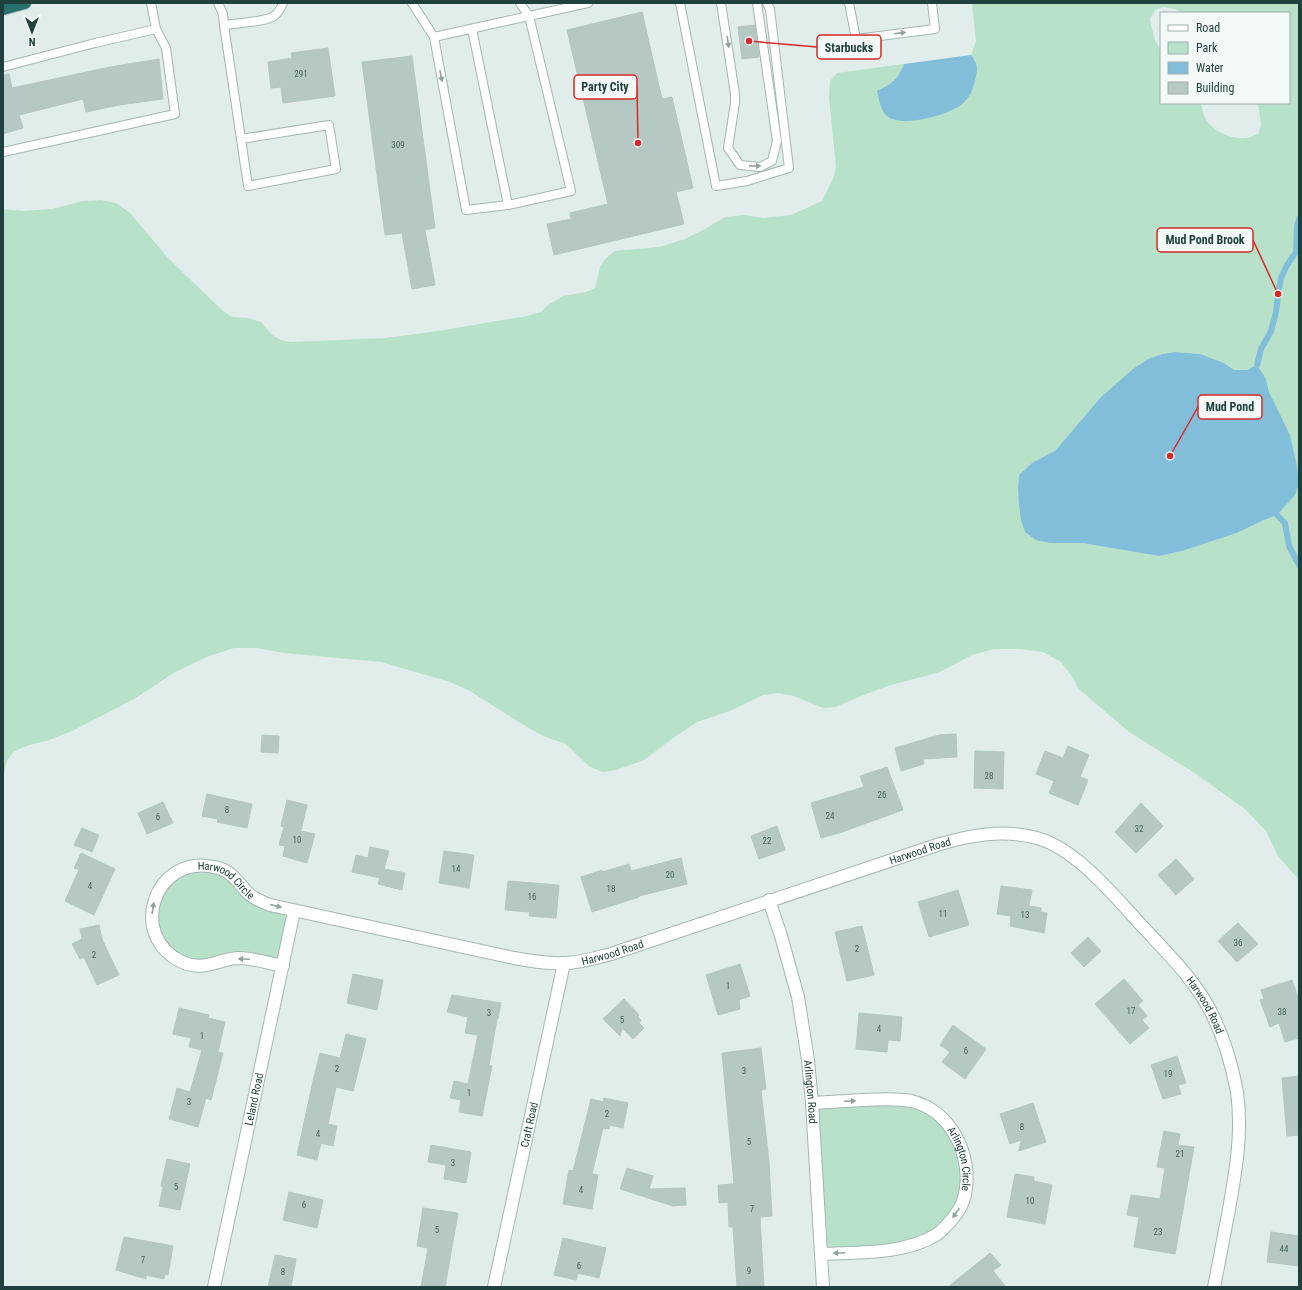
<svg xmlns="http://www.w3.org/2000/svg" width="1302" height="1290" font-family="'Roboto Condensed',sans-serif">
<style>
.green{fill:#b7e1c9;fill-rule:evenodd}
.water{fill:#82bed9}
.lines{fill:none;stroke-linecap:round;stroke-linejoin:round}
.stream{stroke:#82bed9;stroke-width:6}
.building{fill:#b6c8c3;stroke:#b2c8c2}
.lane-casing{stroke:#a3b6b2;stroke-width:10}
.street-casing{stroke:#a3b6b2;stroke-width:14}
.highway-casing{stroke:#c0cac8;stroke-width:14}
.lane{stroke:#fff;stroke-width:8}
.street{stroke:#fff;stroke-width:12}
.highway{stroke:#27706c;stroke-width:12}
.oneway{fill:#8fa09e}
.labels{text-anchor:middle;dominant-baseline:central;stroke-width:3.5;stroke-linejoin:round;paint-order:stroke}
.number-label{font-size:9px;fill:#45625e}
.street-label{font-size:11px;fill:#1f403c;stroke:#f2f9f7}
.leader{fill:none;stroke:#d62828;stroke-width:1.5}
.callout-dot{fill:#d62828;stroke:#f2f9f7;stroke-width:1.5}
.callout{fill:#f2f9f7;stroke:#d62828;stroke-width:1.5}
.callout-label{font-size:12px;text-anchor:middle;font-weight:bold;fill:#1f403c}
</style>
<rect width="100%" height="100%" fill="#e1edea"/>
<g class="green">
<path d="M972 3H1299V880L1278 856 1266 831 1245 809 1193 772 1129 732 1079 689 1071 675 1061 662 1043 652 1020 649H994L972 655 940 672 891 685 866 694 835 707 823 708 794 696 779 693 763 695 730 711 697 722 676 736 644 760 616 770 603 772 590 767 566 744 543 736 517 721 470 691 450 682 381 662 284 653 257 648H234L209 656 175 672 134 699 72 731 49 740 26 746 13 752 7 761 3 777V209L24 211 52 209 83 201 101 200 116 203 130 213 168 258 223 311 232 317 248 318 261 322 272 335 281 340 291 342 386 338 438 331 527 316 541 312 548 305 563 296 586 292 595 288 600 267 605 259 615 251 659 247 685 239 705 229 725 217 744 215 763 218 791 215 822 201 833 179 836 167 829 98 830 81 837 73 904 64C897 80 893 83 877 91L976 61 971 55 976 41ZM1163 7 1174 9 1184 13H1289V103H1258L1261 124 1259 133C1255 135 1251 137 1247 138 1231 140 1211 131 1204 116 1202 112 1202 107 1201 103H1161V51L1154 38 1150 19 1155 10ZM1175 352 1200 354 1224 363 1234 370H1247L1266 379 1269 392 1276 408 1277 515 1264 520 1237 533 1182 551 1159 556 1082 543H1050L1018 488 1019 475 1032 463 1056 450 1100 398 1148 359 1162 354Z"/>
<polygon points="214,867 247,892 294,911 283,966 251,959 210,965 171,955 162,946 152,910 173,875"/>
<polygon points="896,1099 939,1115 965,1160 960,1208 923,1242 821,1254 812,1103"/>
</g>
<g class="water">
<path d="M971 55C978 63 978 70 975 80 973 90 970 97 962 104 950 115 896 130 885 114 880 108 879 98 877 91 893 83 897 80 904 64Z"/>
<polygon points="1175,352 1200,354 1224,363 1234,370 1247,370 1257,365 1266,379 1269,392 1290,435 1297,466 1299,484 1295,495 1277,515 1264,520 1237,533 1182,551 1159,556 1082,543 1050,543 1036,540 1025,532 1021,520 1019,504 1018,488 1019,475 1032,463 1056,450 1100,398 1133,369 1148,359 1162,354"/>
</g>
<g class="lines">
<g class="stream">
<polyline points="1257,365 1261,349 1271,331 1276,312 1278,294 1281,278 1287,265 1296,252 1297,226 1299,219"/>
<polyline points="1277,515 1285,523 1289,546 1299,565"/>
</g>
</g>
<g class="building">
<polygon points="642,12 662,99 672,97 693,188 676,192 684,224 554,255 547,224 571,219 570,213 608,204 567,30"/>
<polygon points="755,25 759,57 742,59 738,27"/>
<polygon points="328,48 335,96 283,103 281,87 271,88 268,62 292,58 291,53"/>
<polygon points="412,56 435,228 425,230 435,285 412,289 402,233 385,235 362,62"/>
<polygon points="159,59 163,99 119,105 86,112 83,99 19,115 23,128 3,134 3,75 9,74 12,88 110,67"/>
<polygon points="956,734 957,757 923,759 924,764 901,771 895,748 939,735"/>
<polygon points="262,735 279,736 278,753 261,752"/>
<polygon points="1068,746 1089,755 1080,777 1088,780 1078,805 1049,793 1054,781 1036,774 1045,751 1063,758"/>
<polygon points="975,751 1004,752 1003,789 974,788"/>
<polygon points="887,767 903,810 842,832 821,838 811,803 864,787 860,776"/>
<polygon points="207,794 252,804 247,828 217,822 218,819 202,816"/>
<polygon points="287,800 307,805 301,831 315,834 307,863 283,856 285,846 279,845 284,827 281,826"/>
<polygon points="163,802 173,823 147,834 138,813"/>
<polygon points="1141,803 1163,826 1136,853 1115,832"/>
<polygon points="777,826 785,850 759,859 751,836"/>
<polygon points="82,828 99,835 92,852 74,845"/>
<polygon points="370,847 389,851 384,869 405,873 402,890 378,884 380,878 352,872 356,855 368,858"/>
<polygon points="444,851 474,855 469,888 439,883"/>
<polygon points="81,853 115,869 94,915 65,901 79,870 74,868"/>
<polygon points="681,858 687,884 639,896 639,897 592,912 581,877 602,870 602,872 629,864 631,871"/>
<polygon points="1176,859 1194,879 1176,895 1158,875"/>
<polygon points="508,881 559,885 556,918 529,916 530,912 505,910"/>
<polygon points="1001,886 1032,890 1029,906 1041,908 1041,912 1047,913 1044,933 1010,926 1011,916 997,914"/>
<polygon points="958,890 969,925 929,937 918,902"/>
<polygon points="1238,923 1258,944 1237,962 1218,941"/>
<polygon points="99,925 102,939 119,975 97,985 84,957 80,959 72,944 82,939 80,929"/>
<polygon points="862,926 874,975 847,981 835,932"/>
<polygon points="1088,937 1101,951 1084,967 1071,953"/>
<polygon points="740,964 750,996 739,1000 740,1009 718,1015 706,975"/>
<polygon points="353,974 383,980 377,1010 347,1003"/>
<polygon points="1124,979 1143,1001 1138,1005 1147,1016 1142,1020 1149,1028 1130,1044 1095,1004"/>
<polygon points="1292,980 1299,1000 1299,1038 1285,1042 1279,1023 1270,1027 1260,1000 1264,999 1261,990"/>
<polygon points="452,995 501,1003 498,1019 497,1019 489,1065 492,1066 482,1116 459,1112 461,1100 450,1098 454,1081 468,1084 478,1035 465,1033 468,1017 447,1012"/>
<polygon points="624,999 639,1015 638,1017 641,1020 639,1023 644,1028 633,1039 622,1028 620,1036 603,1019"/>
<polygon points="179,1008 209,1015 208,1018 225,1022 218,1052 223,1053 211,1100 206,1098 198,1127 169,1119 177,1088 190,1092 202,1050 189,1047 191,1038 173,1034"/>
<polygon points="859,1013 902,1017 900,1041 888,1040 887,1052 856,1049"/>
<polygon points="953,1025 986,1049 965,1079 942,1062 950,1052 940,1045"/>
<polygon points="346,1034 366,1039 353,1091 336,1087 328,1124 337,1126 333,1146 321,1143 317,1160 297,1155 313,1081 320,1053 340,1058"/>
<polygon points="761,1048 766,1089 761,1090 769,1162 772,1216 760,1217 764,1287 737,1287 733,1227 729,1227 728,1202 719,1203 718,1185 734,1184 722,1053"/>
<polygon points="1177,1056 1186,1083 1178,1085 1181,1094 1163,1099 1151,1065"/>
<polygon points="1299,1076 1299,1135 1287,1136 1282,1078"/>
<polygon points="604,1098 628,1103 623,1128 610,1125 609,1129 603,1128 592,1174 598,1175 592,1209 563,1204 569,1170 573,1171 591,1099 603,1102"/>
<polygon points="1033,1103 1046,1142 1019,1151 1021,1140 1010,1144 1000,1114"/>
<polygon points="1164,1131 1180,1134 1178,1145 1194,1147 1175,1254 1134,1247 1139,1217 1127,1215 1131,1195 1160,1199 1165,1168 1157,1167"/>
<polygon points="431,1145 471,1152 466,1183 444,1179 446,1165 428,1162"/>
<polygon points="167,1159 190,1164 180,1210 159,1206 163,1187 161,1186"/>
<polygon points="627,1168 653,1176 649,1189 685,1188 686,1205 673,1206 620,1189"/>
<polygon points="1015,1174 1034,1177 1034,1181 1052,1185 1045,1224 1007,1217"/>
<polygon points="289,1192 323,1200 317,1228 283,1220"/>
<polygon points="423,1208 458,1213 445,1287 421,1287 428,1248 417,1246"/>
<polygon points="1271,1232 1299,1236 1299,1266 1267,1262"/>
<polygon points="124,1237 173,1246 168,1275 165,1274 164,1279 146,1275 146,1279 116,1270"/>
<polygon points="563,1238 606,1248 599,1278 578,1273 576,1280 554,1275"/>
<polygon points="990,1253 1001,1265 993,1271 1006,1287 948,1287"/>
<polygon points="275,1255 296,1259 291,1287 268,1287"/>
</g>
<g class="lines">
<g class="lane-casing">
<g id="lane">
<path d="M218 3 223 14 224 25C236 23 266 22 274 16 278 13 281 8 283 3"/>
<polyline points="412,3 434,37 466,210 508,205 571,191 529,16 520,3"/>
<polyline points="680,3 716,186 747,181 789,168 770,9 767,3"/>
<polyline points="721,3 735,94 735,103 728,148 740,165 760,167 772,161 777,141 757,3"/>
<polyline points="849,3 856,39 935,29 932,3"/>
<polyline points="224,25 248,186 336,169 329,125 241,139"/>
<polyline points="472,29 508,205"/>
<polyline points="434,37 588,3"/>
<polyline points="3,67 95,43 156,29 151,3"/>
<polyline points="3,152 175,114 166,48 156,29"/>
</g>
</g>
<g class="street-casing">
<g id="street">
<path id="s1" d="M769 900 781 936 798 997 808 1060 812 1103 823 1287"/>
<path id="s2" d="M283 966C268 963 253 958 238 958 218 959 204 972 182 962 127 936 154 854 214 867 231 870 236 880 247 892 253 898 262 902 270 905L514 958C530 961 547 964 564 963 580 963 595 958 611 954L937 845C970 835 1003 829 1037 838 1077 849 1116 898 1143 927 1168 954 1196 981 1212 1014 1224 1038 1232 1065 1237 1092 1243 1134 1235 1175 1228 1215 1223 1239 1219 1263 1214 1287"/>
<path id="s3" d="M812 1103C829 1102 846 1101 863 1100 879 1099 896 1098 911 1101 951 1110 973 1156 965 1194 963 1207 954 1218 945 1227 942 1230 939 1233 936 1235 902 1255 859 1252 821 1254"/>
<path id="s4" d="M214 1287 294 911"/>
<path id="s5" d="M494 1287 564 963"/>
</g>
</g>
<g class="highway-casing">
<polyline id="highway" points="3,9 25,3"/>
</g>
<use href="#lane" class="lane"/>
<use href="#street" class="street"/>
<use href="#highway" class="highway"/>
</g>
<defs><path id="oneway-solid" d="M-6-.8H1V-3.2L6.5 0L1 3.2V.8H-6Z"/></defs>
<g class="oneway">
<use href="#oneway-solid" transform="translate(900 33) rotate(-7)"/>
<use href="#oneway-solid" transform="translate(728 42) rotate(81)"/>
<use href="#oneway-solid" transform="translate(441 76) rotate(79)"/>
<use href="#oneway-solid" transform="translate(755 166) rotate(1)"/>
<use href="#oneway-solid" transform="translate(276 906) rotate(14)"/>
<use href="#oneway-solid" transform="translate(153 908) rotate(-81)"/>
<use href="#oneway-solid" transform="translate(244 959) rotate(-177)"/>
<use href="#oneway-solid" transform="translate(850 1101) rotate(-3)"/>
<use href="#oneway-solid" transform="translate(956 1213) rotate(125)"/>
<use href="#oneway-solid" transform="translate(839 1253) rotate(177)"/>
</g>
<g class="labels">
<g class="number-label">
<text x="301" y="74">291</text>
<text x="398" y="145">309</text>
<text x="989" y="776">28</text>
<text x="882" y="795">26</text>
<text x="227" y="810">8</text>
<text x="830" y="816">24</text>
<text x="158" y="817">6</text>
<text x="1139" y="829">32</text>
<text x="297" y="840">10</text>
<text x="767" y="841">22</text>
<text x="456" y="869">14</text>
<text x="670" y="875">20</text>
<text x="90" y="886">4</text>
<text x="611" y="889">18</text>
<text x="532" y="897">16</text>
<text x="943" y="914">11</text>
<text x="1025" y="915">13</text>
<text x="1238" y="943">36</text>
<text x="857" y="949">2</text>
<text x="94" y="955">2</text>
<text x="728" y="986">1</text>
<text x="1131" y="1011">17</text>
<text x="1282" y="1012">38</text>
<text x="489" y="1013">3</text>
<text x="622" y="1020">5</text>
<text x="879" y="1029">4</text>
<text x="202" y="1036">1</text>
<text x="966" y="1051">6</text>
<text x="337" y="1069">2</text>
<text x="744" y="1071">3</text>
<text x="1168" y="1074">19</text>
<text x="469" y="1093">1</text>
<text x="189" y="1102">3</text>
<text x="607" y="1114">2</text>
<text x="1022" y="1127">8</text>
<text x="318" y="1134">4</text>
<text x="749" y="1142">5</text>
<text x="1180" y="1154">21</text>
<text x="453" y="1163">3</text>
<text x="176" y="1187">5</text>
<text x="581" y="1190">4</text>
<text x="1030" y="1201">10</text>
<text x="304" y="1205">6</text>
<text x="752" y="1209">7</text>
<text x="437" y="1230">5</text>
<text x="1158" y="1232">23</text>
<text x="1284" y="1249">44</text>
<text x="143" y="1260">7</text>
<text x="579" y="1266">6</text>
<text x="749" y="1271">9</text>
<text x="283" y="1272">8</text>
</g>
<g class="street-label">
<text stroke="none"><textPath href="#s2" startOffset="995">Harwood Road</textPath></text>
<text stroke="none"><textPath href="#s2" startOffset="269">Harwood Circle</textPath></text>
<text stroke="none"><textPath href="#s2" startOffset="671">Harwood Road</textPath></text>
<text stroke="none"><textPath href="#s2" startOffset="1355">Harwood Road</textPath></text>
<text stroke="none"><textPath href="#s1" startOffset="197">Arlington Road</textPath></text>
<text stroke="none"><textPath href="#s4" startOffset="192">Leland Road</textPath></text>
<text stroke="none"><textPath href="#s5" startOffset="166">Craft Road</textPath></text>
<text stroke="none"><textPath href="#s3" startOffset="181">Arlington Circle</textPath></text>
</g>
</g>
<path class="leader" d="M749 41L817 47M638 143L637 87M1278 294L1253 240M1170 456L1198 407"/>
<g class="callout-dot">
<circle cx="749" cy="41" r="4"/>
<circle cx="638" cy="143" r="4"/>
<circle cx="1278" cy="294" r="4"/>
<circle cx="1170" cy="456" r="4"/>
</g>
<g class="callout">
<rect x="817" y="35" width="64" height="24" rx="4"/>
<rect x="574" y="75" width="63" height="24" rx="4"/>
<rect x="1157" y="228" width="96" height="24" rx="4"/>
<rect x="1198" y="395" width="64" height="24" rx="4"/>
</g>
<g class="callout-label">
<text x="849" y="52">Starbucks</text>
<text x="605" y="91">Party City</text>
<text x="1205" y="244">Mud Pond Brook</text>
<text x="1230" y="411">Mud Pond</text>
</g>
<rect width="1302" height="1290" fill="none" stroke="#1f403c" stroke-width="8"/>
<rect x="1160" y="12" width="130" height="92" fill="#f2f9f7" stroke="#9eafac"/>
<rect x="1168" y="25" width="20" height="6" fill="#ffffff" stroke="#9eafac"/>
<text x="1196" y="32" font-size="12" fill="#1f403c">Road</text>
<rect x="1168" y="42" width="20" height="12" fill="#b7e1c9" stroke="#9eafac"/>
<text x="1196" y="52" font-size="12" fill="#1f403c">Park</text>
<rect x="1168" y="62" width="20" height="12" fill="#82bed9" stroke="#9eafac"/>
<text x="1196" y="72" font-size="12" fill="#1f403c">Water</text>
<rect x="1168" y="82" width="20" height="12" fill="#b6c8c3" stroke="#9eafac"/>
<text x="1196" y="92" font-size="12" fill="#1f403c">Building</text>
<g transform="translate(32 32) rotate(180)" stroke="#f2f9f7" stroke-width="3" paint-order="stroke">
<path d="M0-3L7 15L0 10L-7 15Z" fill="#1f403c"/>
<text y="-6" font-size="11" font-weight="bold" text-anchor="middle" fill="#1f403c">N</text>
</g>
</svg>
